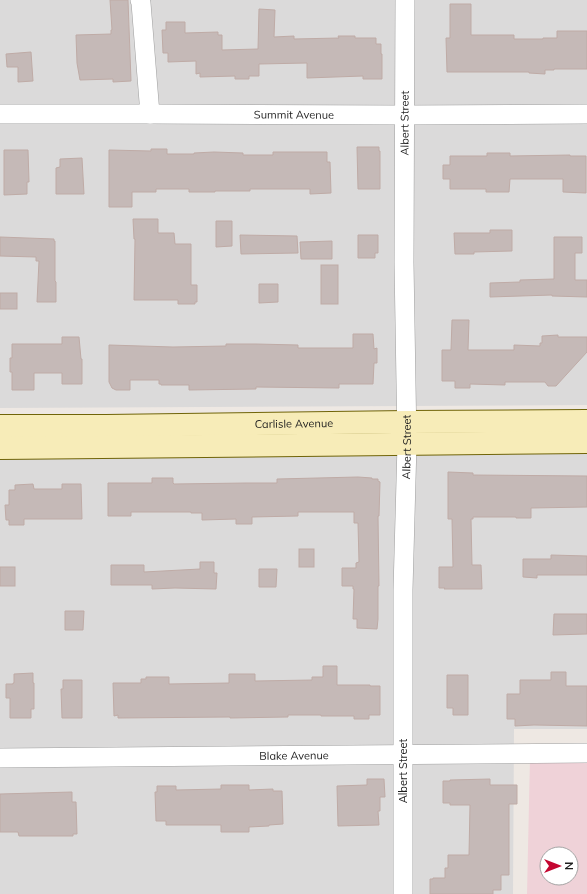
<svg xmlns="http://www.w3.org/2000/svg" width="587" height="894" font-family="Mulish,sans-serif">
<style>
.residential{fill:#dbdada}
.commercial{fill:#efd2d8;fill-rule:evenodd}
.building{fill:#c5b9b7;stroke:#bfaba6}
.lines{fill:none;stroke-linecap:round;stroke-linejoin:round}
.street-casing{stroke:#9e9e9e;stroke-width:20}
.secondary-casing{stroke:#706408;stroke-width:24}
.street{stroke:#fff;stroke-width:19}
.secondary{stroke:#f7ecb8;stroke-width:22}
.labels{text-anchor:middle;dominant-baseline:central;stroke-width:3.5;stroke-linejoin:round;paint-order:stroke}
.street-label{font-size:11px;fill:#1d1d1d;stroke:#fff}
</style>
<rect width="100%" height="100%" fill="#eee8e3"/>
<g class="residential">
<polygon points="0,0 587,0 587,405 0,408"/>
<polygon points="587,446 587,729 514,729 513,894 0,894 0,457"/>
</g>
<path class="commercial" d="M530 758H587V894H527ZM547 854H571V878H547Z"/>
<g class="building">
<polygon points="110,0 128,0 131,81 113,82 113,79 80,80 77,63 76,35 111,34 111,30 112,30"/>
<polygon points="450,4 471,4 471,35 514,35 514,39 543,39 543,38 557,38 557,31 587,31 587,69 554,69 554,70 545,70 545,74 529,73 529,72 447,72 446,38 450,38"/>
<polygon points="259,9 275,10 274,37 294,36 294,39 339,38 338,36 355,36 355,38 376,38 376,44 381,44 381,54 382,54 382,79 363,79 363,76 307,78 307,63 259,64 259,76 249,76 249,79 235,79 235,76 200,77 200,73 196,74 196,61 168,62 168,53 163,53 162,30 166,30 166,22 185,22 185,33 218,32 218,35 222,35 222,50 258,49"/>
<polygon points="31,52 33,81 18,82 18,67 7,67 6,54"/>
<polygon points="357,147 379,147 379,151 380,151 380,189 358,189"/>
<polygon points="151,149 167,149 167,154 194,154 194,153 214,152 243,153 243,155 273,155 273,152 327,152 327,162 330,162 331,193 310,194 310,189 250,189 250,191 215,191 215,192 189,192 189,189 156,189 156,192 132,192 132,207 109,207 109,150 151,151"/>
<polygon points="4,150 28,150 29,182 27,182 27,194 4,195"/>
<polygon points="487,153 510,153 510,156 570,155 570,156 586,156 586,193 563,192 563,179 510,179 509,192 486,192 486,189 450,189 450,179 443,179 443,165 450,165 450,156 487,156"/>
<polygon points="82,158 84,194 56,194 56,168 60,167 60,159"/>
<polygon points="133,219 158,219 158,233 174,233 175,244 191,244 191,285 197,285 197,302 195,302 195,304 178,304 178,300 134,300 135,239 134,239"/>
<polygon points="216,221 232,221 232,246 216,247"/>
<polygon points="490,230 512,230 512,251 474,252 474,254 455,254 454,233 490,233"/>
<polygon points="240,235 297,236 298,253 241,254"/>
<polygon points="358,235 378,235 378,253 375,253 375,258 358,258"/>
<polygon points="0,237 54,239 54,241 55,241 55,281 56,282 56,302 37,302 39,261 36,261 36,257 0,256"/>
<polygon points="554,237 582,237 582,253 575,253 575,280 587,280 587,297 552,296 552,295 490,297 490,283 520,282 520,280 554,279"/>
<polygon points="332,241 332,259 301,259 300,242"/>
<rect x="321" y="265" width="17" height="39"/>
<polygon points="259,284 278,284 278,302 259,303"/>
<rect x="0" y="293" width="17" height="16"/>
<polygon points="452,320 469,320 468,350 514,350 514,345 540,346 540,343 542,343 542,336 558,335 558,337 587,337 587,352 556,386 548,386 545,382 505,382 505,385 470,384 470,388 455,388 455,381 442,381 442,350 451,350"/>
<polygon points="353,334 373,334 374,349 377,348 377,363 374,363 373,384 339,384 339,388 256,387 256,389 189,390 189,385 161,385 161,384 159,384 159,380 130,380 130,390 116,390 112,388 109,382 109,345 173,347 226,346 226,344 256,344 298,345 298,348 353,348"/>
<polygon points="62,337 79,337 81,359 82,359 82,384 62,384 62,373 34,373 34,390 12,390 12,372 10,372 10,358 12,358 12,344 62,344"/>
<polygon points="448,472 473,473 473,475 587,476 587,507 531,508 531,518 516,518 516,517 473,517 473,519 471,519 472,565 481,565 482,589 444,589 445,588 439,588 439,567 453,567 452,519 448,519"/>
<polygon points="358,477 372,478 372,479 378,479 378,481 380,482 379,516 378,516 379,586 378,586 378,619 377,629 357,628 357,619 353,619 354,589 353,589 353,586 342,586 342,568 356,568 356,563 359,562 358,523 354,523 354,512 298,512 298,516 252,517 252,524 236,524 236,519 202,520 202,513 191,513 191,512 131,512 131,516 108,516 108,483 152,483 152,478 173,478 173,483 174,484 246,483 277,483 277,479"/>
<polygon points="33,484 34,489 62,489 62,484 81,484 82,519 24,519 24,525 9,525 9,520 6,520 5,505 9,505 9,490 15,490 15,485"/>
<rect x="299" y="549" width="15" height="18"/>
<polygon points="551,555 587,556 587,575 537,575 537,578 523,577 523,559 551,559"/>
<polygon points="200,562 214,562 214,573 217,573 216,589 175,588 152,589 152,585 111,585 111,565 144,565 144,572 200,569"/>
<rect x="0" y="567" width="15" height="19"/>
<polygon points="259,569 277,569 276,587 259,587"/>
<polygon points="65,611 84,611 83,630 65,630"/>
<polygon points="554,614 587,614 587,634 553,635"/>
<polygon points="323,666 337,666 337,685 370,685 370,686 380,686 380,715 369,715 369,719 354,719 354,716 321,716 321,715 288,715 288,717 230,718 230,717 118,718 118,715 114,716 113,683 141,683 141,679 146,679 146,677 169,677 169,684 229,683 229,674 255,674 255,681 312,680 312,677 323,677"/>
<polygon points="551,672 566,672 566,686 587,686 587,726 534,725 515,726 515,719 507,719 507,694 520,694 520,680 551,680"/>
<polygon points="33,673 33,683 34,683 34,709 31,709 31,718 10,718 10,698 6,698 6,684 13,684 13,683 14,683 14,674"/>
<polygon points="447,675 468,675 468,715 453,715 453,708 447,708"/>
<polygon points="63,680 82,680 82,718 62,718 61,689 63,689"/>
<polygon points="367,779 384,779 385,797 380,797 380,811 378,811 379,825 338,826 337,786 367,785"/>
<polygon points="490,779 490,785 517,785 517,804 509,804 509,875 501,875 501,890 493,890 493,894 430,894 430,879 433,879 433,878 445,878 445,868 448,868 448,855 469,855 470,805 450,805 450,803 443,803 443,781 450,781 450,780"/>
<polygon points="221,785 249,785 249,790 273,789 273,791 282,791 283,824 269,825 269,826 249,827 249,832 221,832 221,825 166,825 166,821 156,821 155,792 157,792 157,786 176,786 176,790 221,789"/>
<polygon points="72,792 72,802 76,802 77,834 73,834 73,836 19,836 18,832 0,832 0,794"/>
</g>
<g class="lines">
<g class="street-casing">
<g id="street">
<polyline points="140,0 141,3 150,114"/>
<path id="s1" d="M0 114H150L404 115 587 114"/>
<path id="s2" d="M0 758 587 753"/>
<path id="s3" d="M403 894V590L407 444 404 263 405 0"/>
</g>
</g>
<g class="secondary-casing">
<g id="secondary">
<path id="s4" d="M0 426H106L407 422 587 421"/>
<polyline points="0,448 587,442"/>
</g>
</g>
<use href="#street" class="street"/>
<use href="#secondary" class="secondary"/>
</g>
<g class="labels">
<g class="street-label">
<text stroke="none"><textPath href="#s1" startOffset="294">Summit Avenue</textPath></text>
<text stroke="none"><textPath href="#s3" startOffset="771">Albert Street</textPath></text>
<text stroke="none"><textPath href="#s4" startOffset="294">Carlisle Avenue</textPath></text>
<text stroke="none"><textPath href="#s3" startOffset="447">Albert Street</textPath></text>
<text stroke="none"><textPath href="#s2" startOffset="294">Blake Avenue</textPath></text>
<text transform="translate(403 771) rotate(-90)">Albert Street</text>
</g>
</g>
<g transform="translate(559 866) rotate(90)"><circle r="19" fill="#ffffff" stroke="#a5a5a5"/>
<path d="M0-3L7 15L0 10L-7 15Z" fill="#c40631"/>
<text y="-6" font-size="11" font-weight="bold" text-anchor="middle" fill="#1d1d1d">N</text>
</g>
</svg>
